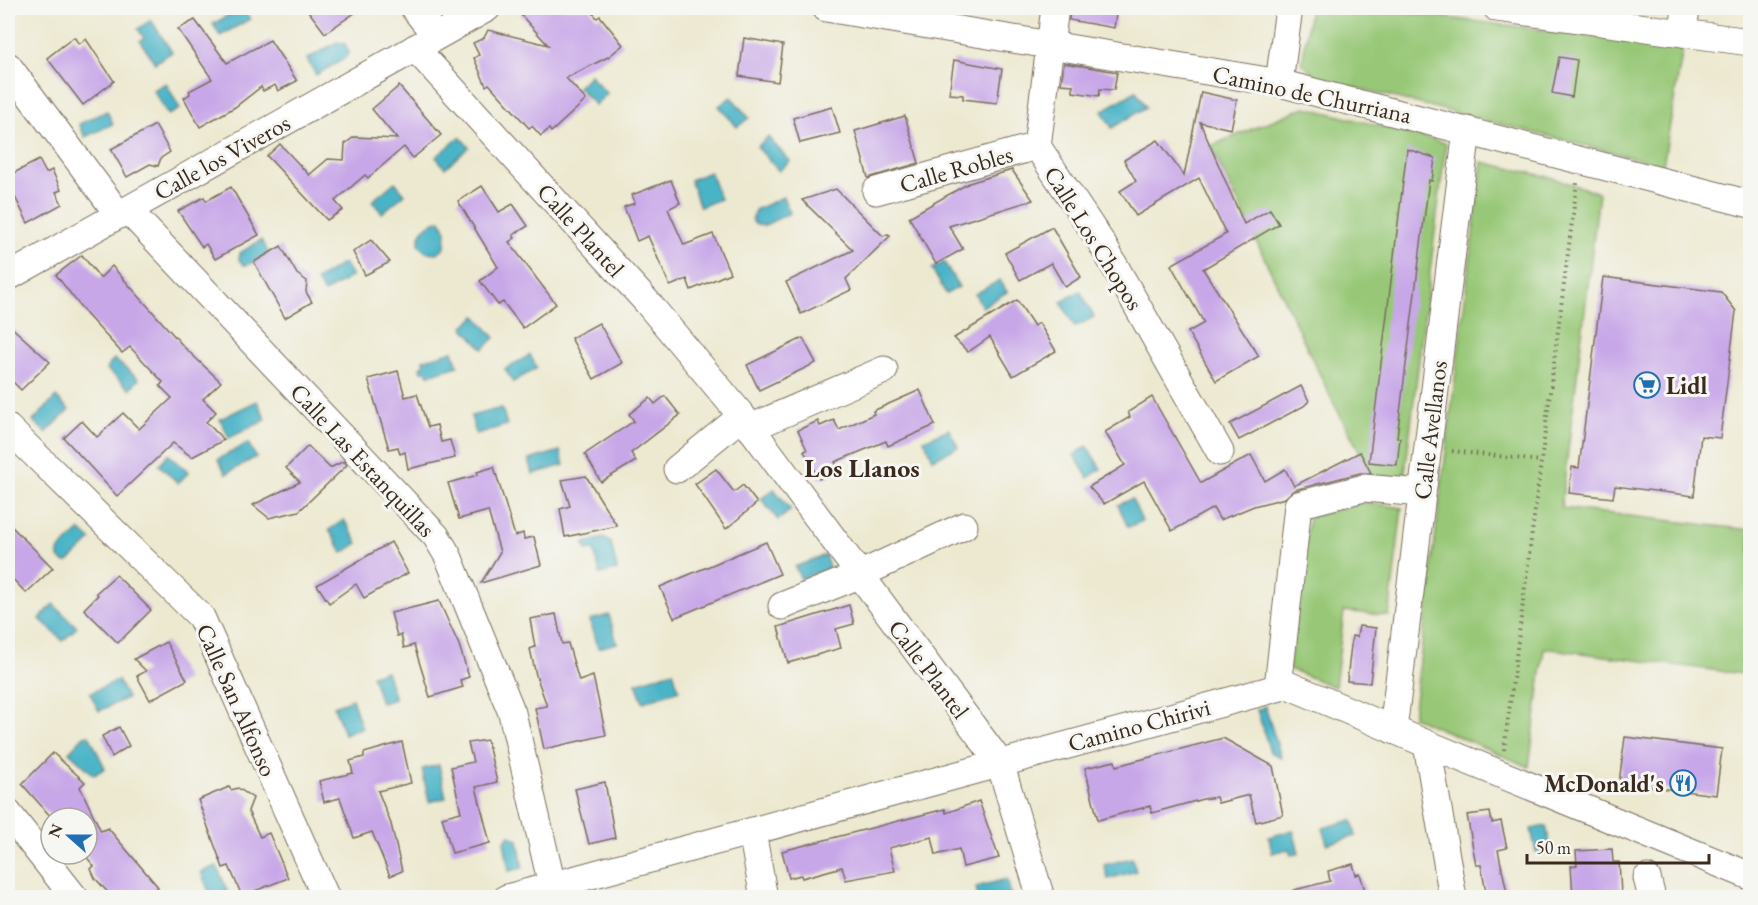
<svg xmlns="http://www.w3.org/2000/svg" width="1758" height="905" font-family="'EB Garamond',serif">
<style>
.green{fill:#98c877;stroke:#6a794a;stroke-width:1.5}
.water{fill:#49b4c7;stroke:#426f72;stroke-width:1.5}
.building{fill:#c8a7e8}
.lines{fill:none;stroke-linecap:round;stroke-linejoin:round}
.minor-casing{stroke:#796d5d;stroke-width:29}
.path{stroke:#796d5d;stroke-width:4;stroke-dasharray:1.5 4.5;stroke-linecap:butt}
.minor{stroke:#fff;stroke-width:27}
.labels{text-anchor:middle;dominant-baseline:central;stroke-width:6;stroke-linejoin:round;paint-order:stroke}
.street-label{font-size:24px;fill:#3b2a1e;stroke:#f6f6f2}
.poi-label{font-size:24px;font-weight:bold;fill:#3b2a1e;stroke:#f6f6f2;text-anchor:start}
.neighbourhood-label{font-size:26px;font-weight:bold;fill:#3b2a1e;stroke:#f6f6f2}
</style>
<rect width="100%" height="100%" fill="#f6f6f2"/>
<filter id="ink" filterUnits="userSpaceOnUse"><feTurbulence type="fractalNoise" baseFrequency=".0167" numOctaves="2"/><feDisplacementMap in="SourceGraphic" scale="12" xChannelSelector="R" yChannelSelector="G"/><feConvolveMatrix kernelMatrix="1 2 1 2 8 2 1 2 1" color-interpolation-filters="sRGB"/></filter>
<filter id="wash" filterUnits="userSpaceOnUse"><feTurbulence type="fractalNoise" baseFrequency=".008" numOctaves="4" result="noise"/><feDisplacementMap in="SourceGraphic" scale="24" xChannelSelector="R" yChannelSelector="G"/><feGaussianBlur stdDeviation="1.35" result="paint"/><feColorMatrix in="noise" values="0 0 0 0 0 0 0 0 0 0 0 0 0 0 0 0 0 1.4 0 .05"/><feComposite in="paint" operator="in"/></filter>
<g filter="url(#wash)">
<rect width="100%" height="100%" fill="#ede9d1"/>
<g class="green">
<polygon points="1310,8 1370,8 1683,48 1663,165 1321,79 1302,64"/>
<polygon points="1305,107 1446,143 1404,480 1372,475 1332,400 1211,146"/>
<polygon points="1482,162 1553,178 1599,193 1561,508 1750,530 1750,675 1544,648 1529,767 1413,717"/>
<polygon points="1365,502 1402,508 1389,616 1344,611 1335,687 1289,669 1309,517"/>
</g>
<g class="water">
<polygon points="241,8 250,19 220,36 213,24"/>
<polygon points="151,20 172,52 155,63 140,41 144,38 138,29"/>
<polygon points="337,42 345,44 349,53 344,59 316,75 307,59"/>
<polygon points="590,75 607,94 595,105 578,87"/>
<polygon points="166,83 180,109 168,115 153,90"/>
<polygon points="1136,91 1146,107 1112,128 1102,111"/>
<polygon points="731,97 749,118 737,127 719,106"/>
<polygon points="107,111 113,124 85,137 79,124"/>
<polygon points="460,137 469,147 445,168 436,157"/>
<polygon points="768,137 790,161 779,171 757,147"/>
<polygon points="710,172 720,199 700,207 690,180"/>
<polygon points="395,182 405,194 382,213 372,201"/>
<polygon points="783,197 790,213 763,226 755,224 752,220 755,210"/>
<path d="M441 220 446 231 445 247 437 253 426 252 419 245C418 231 428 223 441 220Z"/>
<polygon points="261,240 269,253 248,265 244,265 239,260 240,253"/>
<polygon points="944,262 959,287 946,294 932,269"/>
<polygon points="344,263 352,276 324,293 316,280"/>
<polygon points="1000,280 1007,292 982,307 975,294"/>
<polygon points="1080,291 1094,317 1075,327 1061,302"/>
<polygon points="476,316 495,338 483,349 463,327"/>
<polygon points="453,351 458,366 428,375 426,371 421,371 420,367 424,365 423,360"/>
<polygon points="530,355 537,368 513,382 505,369"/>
<polygon points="114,359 139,379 130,389 106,369"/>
<polygon points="56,397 69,410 46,433 33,421"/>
<polygon points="257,401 266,420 229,438 220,419"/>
<polygon points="502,408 507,425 476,434 471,416"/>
<polygon points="949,429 958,447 933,459 924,440"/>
<polygon points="248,443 256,457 226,474 218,459"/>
<polygon points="1087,446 1101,469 1088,478 1074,455"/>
<polygon points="560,451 564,465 533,474 529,460"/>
<polygon points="168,454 189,472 178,483 159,465"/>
<polygon points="774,489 791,510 778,520 761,499"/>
<polygon points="1132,499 1142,521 1128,527 1118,505"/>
<polygon points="344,520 358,543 343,553 329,530"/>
<polygon points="80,530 91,540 68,562 64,562 59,558 58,551"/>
<polygon points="604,538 611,543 617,570 600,574 594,550 586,551 584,543"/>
<polygon points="825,555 829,568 801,579 795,567"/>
<polygon points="53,604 77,627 63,641 40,619"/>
<polygon points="609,615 617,643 598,648 590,620"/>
<polygon points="386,671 395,699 381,703 372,675"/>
<polygon points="673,671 679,690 643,702 636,683"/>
<polygon points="118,680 127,698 99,711 90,693"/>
<polygon points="352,699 362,728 344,734 334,706"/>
<polygon points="1265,706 1281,757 1270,752 1257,710"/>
<polygon points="89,735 105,768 94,775 69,752 84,736"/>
<polygon points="439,765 446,798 429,802 422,769"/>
<polygon points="1352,820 1356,836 1327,844 1323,828"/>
<polygon points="1546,826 1551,849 1536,852 1531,829"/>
<polygon points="1293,830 1299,853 1291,855 1289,849 1272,853 1269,837"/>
<polygon points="509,835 518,840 523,868 509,871 504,842"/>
<polygon points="1132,858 1136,871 1108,879 1104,865"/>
<polygon points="217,866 228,892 211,897 201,872"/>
<polygon points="1007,879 1011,895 978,897 976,887"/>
</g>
<g id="blocks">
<g class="building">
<polygon points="306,8 362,8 325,33"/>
<polygon points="537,8 589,8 597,18 600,16 623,45 608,57 566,78 586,100 551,132 549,129 541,136 532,126 529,128 489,84 486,86 474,58 479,55 473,43 484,38 488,30 548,45 520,14"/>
<polygon points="1070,8 1117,8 1114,28 1069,20"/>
<polygon points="195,20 227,63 270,40 297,81 278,91 275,85 263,91 261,87 235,107 200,127 184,98 190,94 189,91 212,79 178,29"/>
<polygon points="74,37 79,44 86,39 114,81 83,105 47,58"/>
<polygon points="744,38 783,45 778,82 739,76"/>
<polygon points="1559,57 1577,60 1572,97 1552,93"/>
<polygon points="954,60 1002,69 997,103 963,99 963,95 949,94"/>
<polygon points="1064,63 1117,72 1114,90 1100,89 1099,96 1073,92 1073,85 1061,84"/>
<polygon points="399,86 441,135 413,158 404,147 368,178 365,175 335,201 343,210 327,220 267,156 280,144 309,175 328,159 344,160 345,144 354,137 397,139 372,109"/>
<polygon points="1201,92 1237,100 1231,129 1200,122 1244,224 1270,209 1279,224 1203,269 1259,356 1216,381 1188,332 1204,323 1171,265 1226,234 1199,178 1136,216 1120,191 1136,181 1124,160 1158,140 1184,176"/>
<polygon points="832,107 840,133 800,143 793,118"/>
<polygon points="905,116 919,163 868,178 855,131"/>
<polygon points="155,125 170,152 161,158 158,166 150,164 127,177 111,149"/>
<polygon points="1407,149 1435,158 1432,181 1429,180 1397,437 1400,438 1397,465 1369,462"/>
<polygon points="39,160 46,173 52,170 61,190 56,192 62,204 28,223 8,183 8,176"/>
<polygon points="1012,170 1033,200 949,226 963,249 936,264 909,217 969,183"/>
<polygon points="671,180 680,203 668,209 684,245 713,234 730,273 691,290 687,279 670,286 648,236 637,241 624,207 635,203 632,195"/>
<polygon points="482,186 499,212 513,204 528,226 513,235 515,238 509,242 556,304 523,328 503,302 498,305 480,281 498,267 458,201"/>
<polygon points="231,187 259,235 215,259 206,244 202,247 178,211 204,197 206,201"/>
<polygon points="836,189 883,236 888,234 890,236 846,279 851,290 801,314 786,282 853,250 802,200"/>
<polygon points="1052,227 1081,277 1065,287 1051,263 1020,280 1005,253"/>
<polygon points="371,240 390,262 365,275 353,252"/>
<polygon points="281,246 297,274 307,281 306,292 312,302 285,318 254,262"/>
<polygon points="82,255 100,278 112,266 185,348 221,382 203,399 216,412 206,422 224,440 192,457 173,443 117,496 64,438 82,421 97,437 123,413 139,429 172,398 160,386 163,382 130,347 122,353 87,315 56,275"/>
<polygon points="1603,277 1721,292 1736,311 1720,438 1701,436 1694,496 1615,486 1613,498 1569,493 1572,467 1579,468"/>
<polygon points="1017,300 1034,326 1039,323 1056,351 1013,376 990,337 968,352 954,338"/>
<polygon points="599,323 622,363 594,379 571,338"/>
<polygon points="8,324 50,362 21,390 8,377"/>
<polygon points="803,338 816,363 759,390 747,365"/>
<polygon points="398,371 405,397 417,394 428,427 437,425 441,442 450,440 455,458 408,469 405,452 400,454 398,447 389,449 368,379"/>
<polygon points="1301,386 1309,401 1304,406 1239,440 1230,424"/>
<polygon points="920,390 935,425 888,446 886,441 835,462 839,471 819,479 804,451 807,450 798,430 818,421 820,426 834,420 839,430 874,414 873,411"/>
<polygon points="665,396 680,415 631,453 636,461 601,482 585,454 634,421 629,414 650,398 655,404"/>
<polygon points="1152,397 1201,483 1251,455 1265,481 1285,469 1294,486 1360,452 1371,473 1360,473 1294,490 1285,498 1254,506 1220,520 1213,508 1172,531 1144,481 1104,504 1089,487 1125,465 1105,432 1130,417 1128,412"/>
<polygon points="308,446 330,468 344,461 347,465 299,511 269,518 253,505 300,482 286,468"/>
<polygon points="494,467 515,536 523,533 524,539 534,537 541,565 481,583 500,552 488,511 459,519 448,483 478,475 477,472"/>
<polygon points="716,469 734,492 743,485 757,503 726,529 695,484"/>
<polygon points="586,476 617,526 565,537 560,509 570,506 562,480"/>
<polygon points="8,523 53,568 26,593 8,574"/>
<polygon points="391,542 408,573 364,598 356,584 329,603 317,585"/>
<polygon points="766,542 780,574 674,618 660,587"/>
<polygon points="116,575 151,610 118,643 84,609 98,595 96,593"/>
<polygon points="439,601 459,645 469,677 460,680 463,687 430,697 414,645 404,648 401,635 397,636 391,613"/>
<polygon points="849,605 854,624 836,629 841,648 788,663 778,627"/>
<polygon points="556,614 562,644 568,643 579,681 593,676 606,735 544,749 535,708 547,706 536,675 530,649 535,647 530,619"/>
<polygon points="1359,626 1376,628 1370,683 1347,681 1352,636 1357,637"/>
<polygon points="166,642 187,680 150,700 137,676 146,671 134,659"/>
<polygon points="119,727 129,746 112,757 102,736"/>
<polygon points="1625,737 1722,749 1716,795 1619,783"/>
<polygon points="1223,738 1273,766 1283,815 1256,822 1249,795 1218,803 1216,797 1203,799 1152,813 1150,806 1098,820 1085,768 1115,761 1116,766"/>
<polygon points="487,740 497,782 476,787 490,843 452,853 442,817 461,812 451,767 473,762 468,743"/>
<polygon points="402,742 411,783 378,791 391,824 402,871 390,876 372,832 354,838 340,798 324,802 319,781 353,773 350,761 364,757 364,753"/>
<polygon points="53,753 85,782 80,787 101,831 108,828 158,887 145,897 112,897 95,878 91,869 94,866 84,854 87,854 87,818 52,818 22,784"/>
<polygon points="605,782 615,838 589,844 575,789"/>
<polygon points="229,787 231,790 238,788 253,798 248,811 260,837 269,833 288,878 242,896 229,866 223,868 198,800"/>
<polygon points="979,801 999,858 963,867 959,849 936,855 932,837 889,848 895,871 846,880 842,867 802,878 801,875 789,878 782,851 945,809 946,813"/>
<polygon points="1490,812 1492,823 1501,821 1507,848 1498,850 1508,897 1487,897 1481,865 1476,865 1467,815"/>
<polygon points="1612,849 1613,862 1619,862 1621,893 1615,893 1615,897 1573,895 1571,866 1577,865 1576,851"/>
<polygon points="1353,864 1356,875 1360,874 1367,897 1295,897 1294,890 1330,881 1328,871"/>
</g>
</g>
</g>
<g filter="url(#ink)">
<use href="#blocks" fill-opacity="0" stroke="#796d5d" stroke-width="1.5"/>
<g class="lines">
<g class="minor-casing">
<g id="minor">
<polyline points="414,8 436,36"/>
<polyline points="826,8 1279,83 1750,204"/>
<polyline points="1055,8 1037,146 1101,242 1220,452"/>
<polyline points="1497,8 1750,42"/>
<polyline points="1683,33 1686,8"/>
<polyline points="415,48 647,302 742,416 1000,763 1041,898"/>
<polyline points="8,66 119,215"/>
<polyline points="1279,83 1289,8"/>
<polyline points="876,191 1037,146"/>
<polyline points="128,210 436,536 448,556 512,713 555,898"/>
<polyline points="8,277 487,8"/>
<polyline points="8,428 201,617 326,898"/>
<polyline points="750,428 884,370"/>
<polyline points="677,469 742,416"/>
<polyline points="782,606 859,575 964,526"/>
<polyline points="1278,687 1298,505 1364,488 1422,493"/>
<polyline points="1393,730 1467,130"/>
<polyline points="1427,744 1453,898"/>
<polyline points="8,813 75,898"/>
<polyline points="752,832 764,898"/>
<polyline points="1647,878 1652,898"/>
<polyline points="507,898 1288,685 1427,744 1750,876"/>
</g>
</g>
<g class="path">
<polyline points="1452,451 1541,461"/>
<polyline points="1504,750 1577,183"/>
</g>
<use href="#minor" class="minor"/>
</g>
</g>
<defs>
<g id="supermarket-ring" transform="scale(1.35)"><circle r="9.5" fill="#f6f6f2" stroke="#1f6fb2" stroke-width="1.5"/><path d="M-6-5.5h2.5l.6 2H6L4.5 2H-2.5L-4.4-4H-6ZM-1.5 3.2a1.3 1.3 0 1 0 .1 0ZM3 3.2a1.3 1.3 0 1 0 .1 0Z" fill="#1f6fb2"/></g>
<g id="restaurant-ring" transform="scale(1.35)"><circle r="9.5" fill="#f6f6f2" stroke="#1f6fb2" stroke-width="1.5"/><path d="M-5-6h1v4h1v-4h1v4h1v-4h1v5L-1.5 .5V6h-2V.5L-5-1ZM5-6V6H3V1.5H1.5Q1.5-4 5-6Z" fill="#1f6fb2"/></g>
</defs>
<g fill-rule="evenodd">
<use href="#supermarket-ring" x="1647" y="385"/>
<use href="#restaurant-ring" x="1683" y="783"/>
</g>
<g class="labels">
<g class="street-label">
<text transform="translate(1312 94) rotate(12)">Camino de Churriana</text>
<text transform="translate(222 157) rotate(-29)">Calle los Viveros</text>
<text transform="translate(956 169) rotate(-16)">Calle Robles</text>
<text transform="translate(581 230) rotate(48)">Calle Plantel</text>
<text transform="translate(1094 238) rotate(58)">Calle Los Chopos</text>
<text transform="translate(1430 430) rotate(-83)">Calle Avellanos</text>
<text transform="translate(363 460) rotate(47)">Calle Las Estanquillas</text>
<text transform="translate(929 669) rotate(53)">Calle Plantel</text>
<text transform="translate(237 700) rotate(66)">Calle San Alfonso</text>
<text transform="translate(1139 725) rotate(-15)">Camino Chirivi</text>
</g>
<g class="poi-label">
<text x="1666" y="385">Lidl</text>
<text x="1664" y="783" text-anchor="end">McDonald's</text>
</g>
<g class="neighbourhood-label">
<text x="862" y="468">Los Llanos</text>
</g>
</g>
<rect width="1758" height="905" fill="none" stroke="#f6f6f2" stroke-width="30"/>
<g transform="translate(69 836) rotate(291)"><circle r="28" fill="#f6f6f2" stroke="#aba49d" stroke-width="1.5"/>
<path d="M0-4.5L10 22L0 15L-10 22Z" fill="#1f6fb2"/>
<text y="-9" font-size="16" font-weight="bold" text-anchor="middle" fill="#3b2a1e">N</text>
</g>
<path d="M1527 854v9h182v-9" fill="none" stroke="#3b2a1e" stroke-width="3"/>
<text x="1536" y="854" font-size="18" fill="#3b2a1e" stroke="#f6f6f2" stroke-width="4.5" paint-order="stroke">50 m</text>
</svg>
